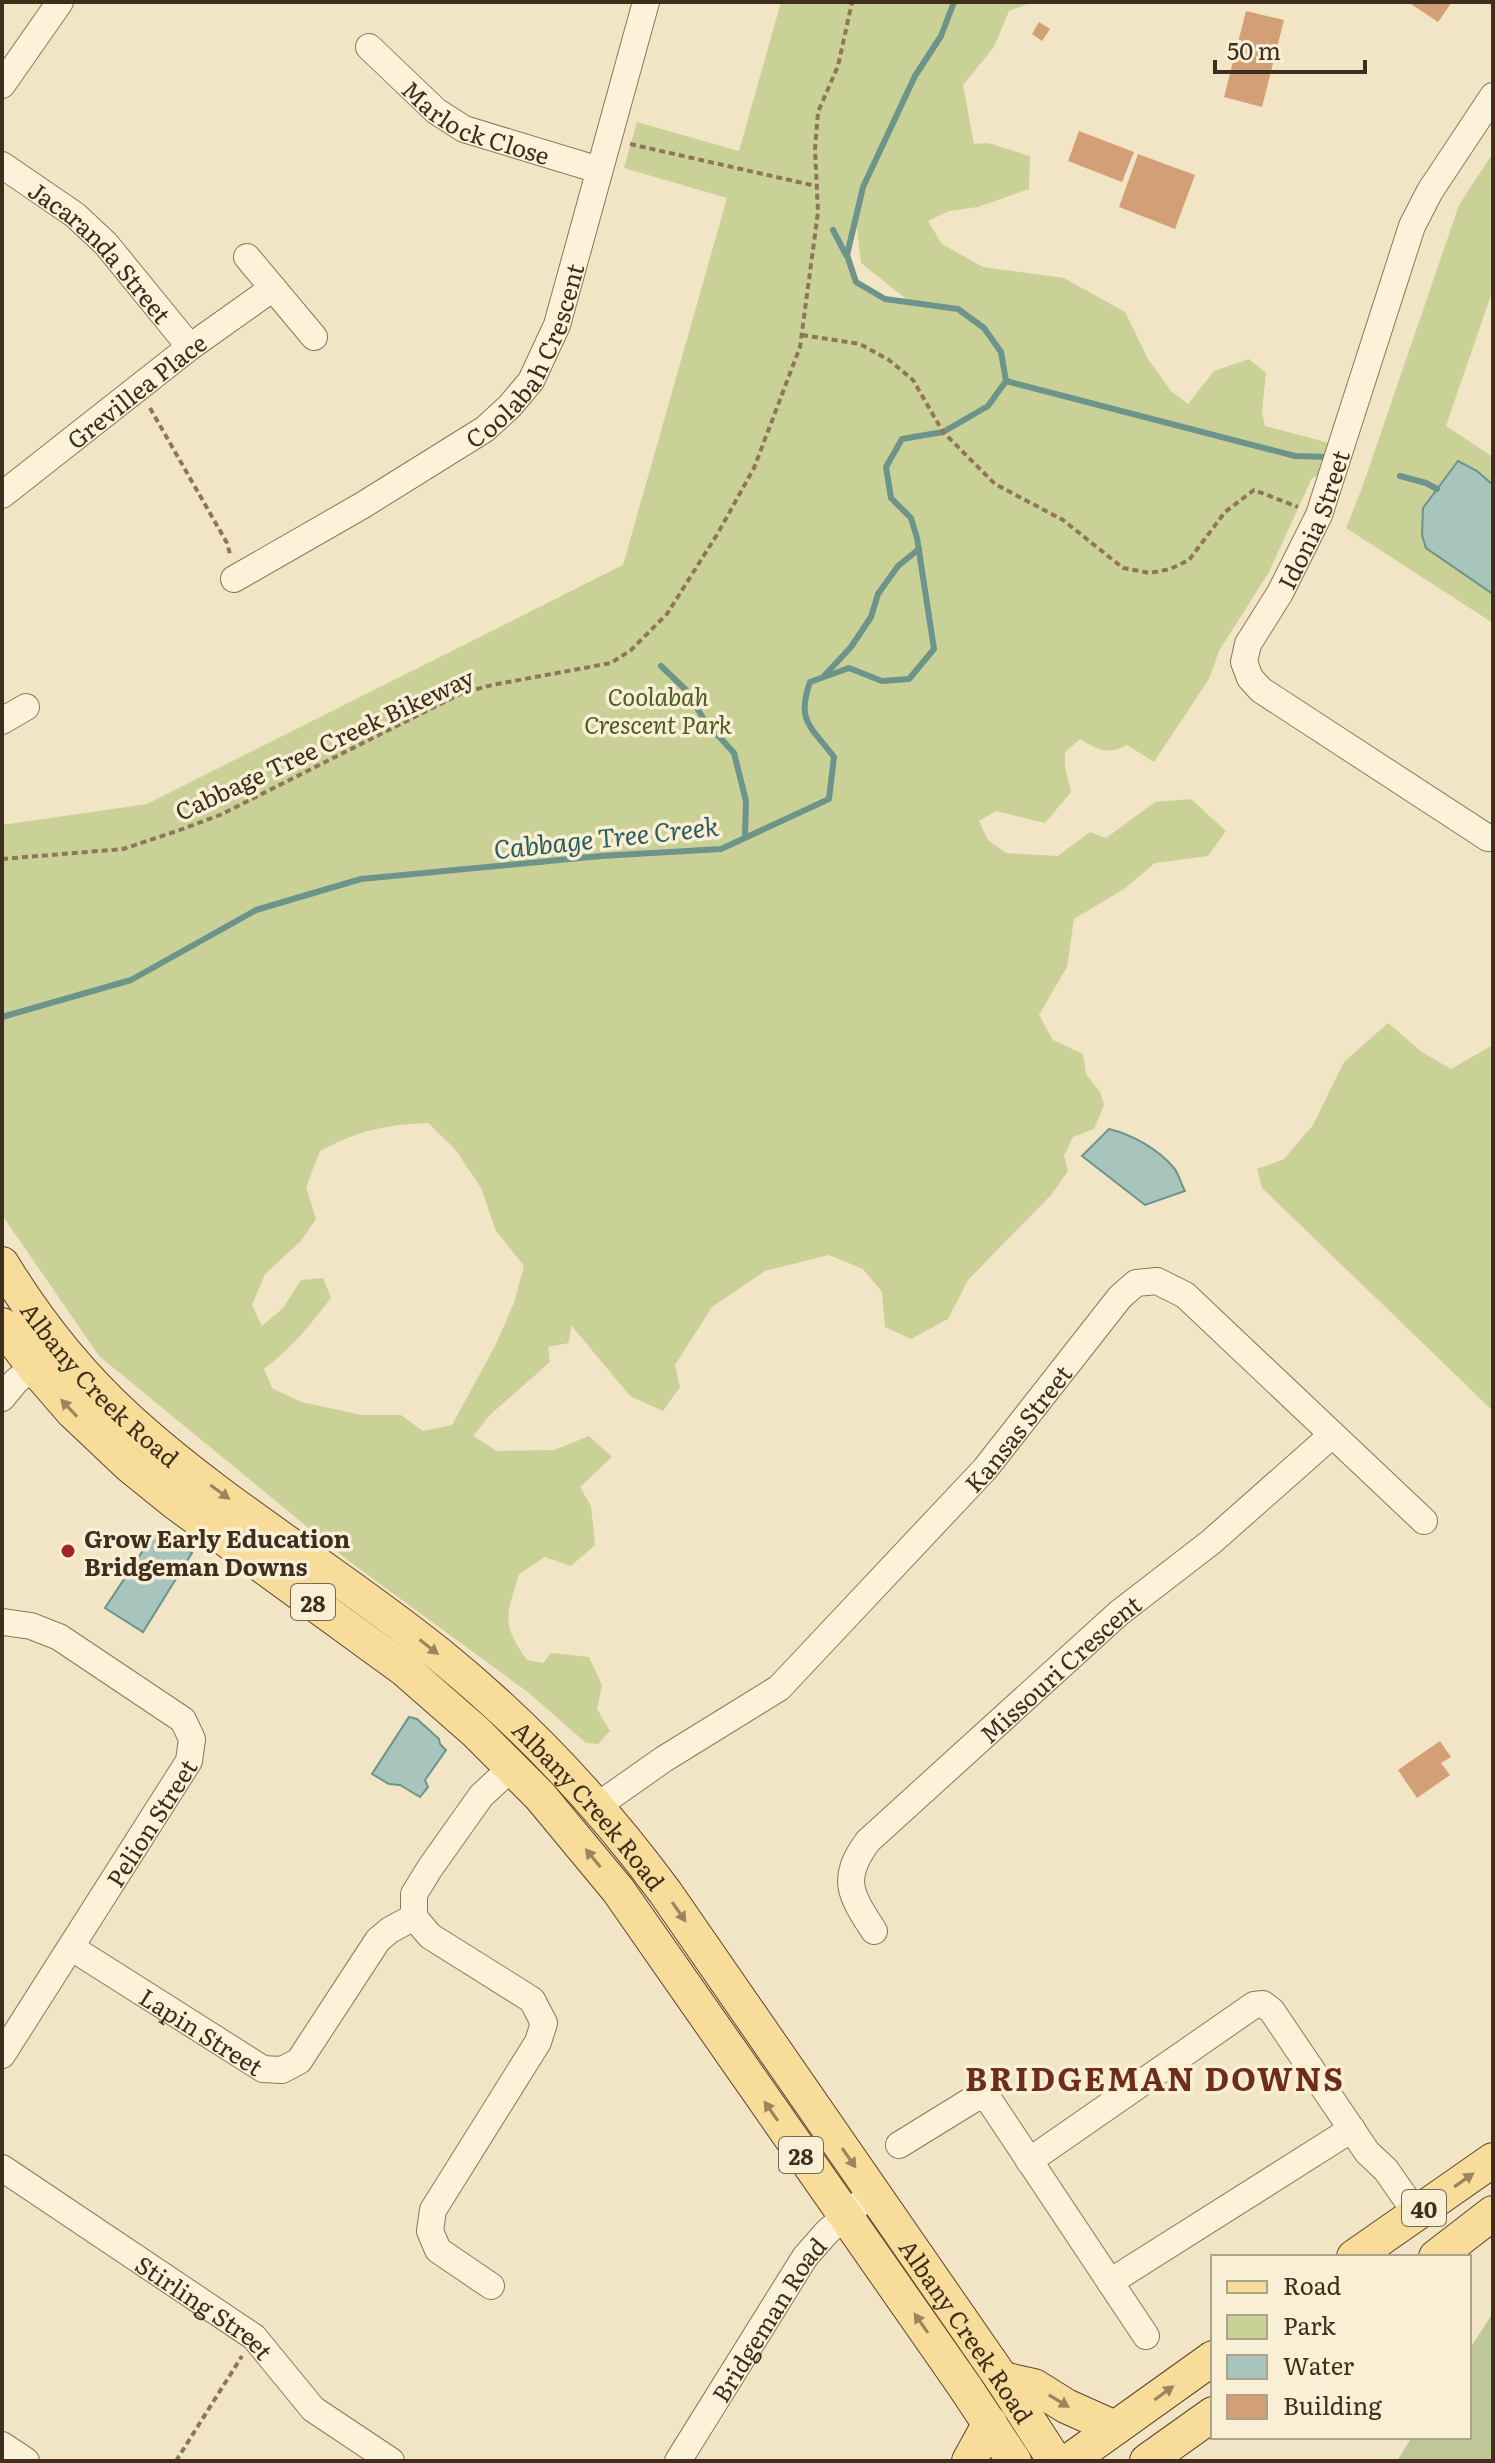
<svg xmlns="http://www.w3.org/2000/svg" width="1495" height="2463" font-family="Literata,serif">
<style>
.green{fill:#cad197;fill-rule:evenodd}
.cemetery{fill:#bfc697}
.water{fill:#a7c5bd;stroke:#6c948b;stroke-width:2}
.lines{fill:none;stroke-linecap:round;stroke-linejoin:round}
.stream{stroke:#6c948b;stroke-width:6}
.building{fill:#d39f77}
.minor-casing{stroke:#8f7659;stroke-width:28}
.major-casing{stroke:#5c442d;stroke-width:36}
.path{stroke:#8f7659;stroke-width:4;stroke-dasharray:6 4;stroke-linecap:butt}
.minor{stroke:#fcf2d9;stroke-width:26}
.major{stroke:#f8dc9a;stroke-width:34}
.oneway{fill:#9b855c}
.poi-dot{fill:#a32523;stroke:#f9efd5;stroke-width:3}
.labels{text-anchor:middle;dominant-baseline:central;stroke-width:7;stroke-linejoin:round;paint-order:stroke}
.shield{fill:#f9efd5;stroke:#766855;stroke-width:2}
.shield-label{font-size:22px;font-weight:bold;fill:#3e2e1e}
.street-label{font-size:24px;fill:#3e2e1e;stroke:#f9efd5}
.park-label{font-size:24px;font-style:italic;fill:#4c5c23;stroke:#f9efd5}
.poi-label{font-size:24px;font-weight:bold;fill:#3e2e1e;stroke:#f9efd5;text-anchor:start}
.water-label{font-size:26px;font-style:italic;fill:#2c5f5c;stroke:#f9efd5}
.district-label{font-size:32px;font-weight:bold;letter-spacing:2px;fill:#6e2d19;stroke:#f9efd5}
</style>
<rect width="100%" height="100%" fill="#f2e5c5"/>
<g class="green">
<path d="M781 2H1033L1009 11 994 47 963 85 974 144 988 143 1030 156 1029 189 978 207 949 211 928 221 942 244 983 267 1064 278 1125 312 1148 359 1171 391 1188 404 1214 371 1249 359 1266 373 1262 411 1265 426 1333 444 1325 472 1312 478 1269 572 1219 651 1209 679 1154 762 1127 745C1108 756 1097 749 1080 739L1065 752V767L1071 792 1045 823 996 811 979 821 988 840 1006 853 1058 856 1090 832 1106 838 1155 802 1191 799 1226 831 1208 856 1155 863 1124 889 1074 919 1067 967 1039 1015 1053 1040 1083 1054 1086 1074 1100 1092 1104 1105 1094 1129 1073 1137 1064 1156 1068 1171 1052 1194 968 1280 948 1319 911 1339 885 1327 882 1292 863 1269 829 1255 765 1271 712 1307 675 1365 680 1387 663 1411 630 1396 571 1325 569 1343 548 1347 550 1362 490 1415 473 1436 497 1451 554 1450 589 1436 612 1457 580 1487 591 1506 595 1545 571 1566 545 1557 519 1574C507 1615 500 1622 527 1660L543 1663 551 1653 589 1657 602 1685 597 1709 610 1731 598 1744 586 1743 529 1693 350 1562 99 1356 2 1215V825L147 804 623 565 727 198 624 168 637 122 739 151ZM856 219 861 263 910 302 885 299 856 282 847 255ZM428 1123 455 1149 481 1188 496 1231 524 1266 514 1303 495 1346 452 1425 423 1431 401 1415H362L301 1402 272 1388 264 1369C291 1349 310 1325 331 1298L323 1278 301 1280 283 1308 262 1326 252 1305 265 1274 301 1241 316 1219 306 1187 320 1151C361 1130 382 1125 428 1123Z"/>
<polygon points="1493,153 1493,289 1446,426 1493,457 1493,623 1346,528 1362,488 1459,205"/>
<polygon points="1388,1023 1422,1052 1451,1069 1493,1045 1493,1411 1262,1188 1257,1169 1284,1159 1313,1125 1344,1062"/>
</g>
<polygon class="cemetery" points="1493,2313 1493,2461 1397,2461 1412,2437 1469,2437 1469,2350"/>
<g class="water">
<polygon points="1458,461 1477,471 1493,485 1493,594 1426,548 1422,535 1423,508"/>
<path d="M1109 1129C1133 1135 1158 1149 1174 1168 1179 1174 1181 1184 1185 1191L1145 1205 1082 1156Z"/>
<polygon points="157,1532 162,1532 192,1553 143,1632 105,1608 152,1537"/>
<polygon points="409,1717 417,1719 439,1739 440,1744 446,1750 425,1780 428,1787 420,1797 400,1785 389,1784 372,1774"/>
</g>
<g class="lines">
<g class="stream">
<polyline points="833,230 846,255"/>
<polyline points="1006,381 1295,456 1327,457"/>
<polyline points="1400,476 1426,483 1437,489"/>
<polyline points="661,666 686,690 705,721 734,753 746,801 745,837"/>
<polyline points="824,676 851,647 871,617 878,594 898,566 919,549"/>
<path d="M2 1017 131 980 256 910 361 879 601 856 721 849 829 799 834 757C811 726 796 722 810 682L849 668 882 681 909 679 934 649 917 538 911 518 891 498 886 467 902 439 943 432 988 406 1006 381 1001 352 984 328 958 309 885 299 856 282 847 255 863 187 915 76 941 36 954 2"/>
</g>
</g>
<g class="building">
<polygon points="1408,2 1452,2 1438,22"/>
<polygon points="1246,11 1284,20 1262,107 1224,97"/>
<polygon points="1039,22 1050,29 1042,41 1032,34"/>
<polygon points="1079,131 1134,152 1122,182 1068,161"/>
<polygon points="1138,154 1195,175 1175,229 1119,207"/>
<polygon points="1440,1741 1451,1757 1441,1763 1450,1775 1417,1798 1398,1770"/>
</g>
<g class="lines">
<g class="minor-casing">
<g id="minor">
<path id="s1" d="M369 47 436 111 464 129 599 170"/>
<polyline points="2,85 60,2"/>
<path id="s2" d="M2 165 75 215 106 244 190 347"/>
<polyline points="247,257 314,337"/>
<path id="s3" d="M2 495 190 347 273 288"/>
<path id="s4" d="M234 579 363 505 485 429 510 406 531 381 557 325 646 2"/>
<polyline points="2,721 26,707"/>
<path id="s5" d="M1488 838 1261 690 1250 678 1244 662 1248 644 1280 593 1319 515 1412 226 1430 191 1493 96"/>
<polyline points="2,1398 16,1381 48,1355"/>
<path id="s6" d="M597 1806 664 1759 779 1688 985 1469 1120 1297 1136 1283 1157 1281 1185 1295 1424 1521"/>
<path id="s7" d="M874 1931C850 1894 840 1879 868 1841L1119 1613 1211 1542 1332 1435"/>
<path id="s8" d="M72 1948 263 2069 282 2070 299 2061 378 1940 390 1930 414 1917"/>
<path id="s9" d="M2 2055 189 1761 192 1739 183 1720 59 1637 31 1626 3 1622"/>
<polyline points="899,2145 972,2100 978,2097 989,2100 1146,2336"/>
<polyline points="1029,2161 1254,2005 1263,2004 1272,2011 1367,2152 1386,2170 1416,2213"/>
<path id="s10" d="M2 2168 254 2337 313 2409 391 2461"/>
<polyline points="1110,2282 1352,2129"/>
<polyline points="491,2286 438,2250 430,2231 433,2210 538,2042 544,2023 532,2000 430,1936 414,1917 414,1894 430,1868 481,1796 512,1767"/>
<polyline points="2,2445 26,2461"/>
<path id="s11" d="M678 2461 805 2257 827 2232 873 2192"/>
</g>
</g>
<g class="major-casing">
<g id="major">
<path id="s12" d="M2 1264C36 1320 79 1374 127 1418 223 1506 340 1574 441 1656 526 1725 600 1804 665 1892L1002 2379 1055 2461"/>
<polyline points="2,1325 34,1367 73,1412 129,1465 176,1503 404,1669 476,1732 540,1796 618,1890 965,2387 1014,2461"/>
<polyline points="1354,2257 1493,2160"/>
<polyline points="1436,2257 1493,2213"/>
<polyline points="1002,2379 1034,2386 1066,2406 1115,2428"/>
<polyline points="969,2461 990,2423"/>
<polyline points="1069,2461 1213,2358"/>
<polyline points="1147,2461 1213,2414"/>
</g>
</g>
<g class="path">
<polyline points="630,144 816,186"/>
<polyline points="802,335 860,344 889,360 913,380 943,432 995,484 1063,520 1123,568 1150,573 1170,569 1189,560 1225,512 1254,490 1298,507"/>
<polyline points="150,408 227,543 230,554"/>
<polyline points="2,859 123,849 177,831 220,815 462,693 492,685 611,663 631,650 667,614 718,533 754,468 800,347 818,212 815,149 818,112 838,66 852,2"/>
<polyline points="176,2461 242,2356"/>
</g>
<use href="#minor" class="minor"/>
<use href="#major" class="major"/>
</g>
<defs><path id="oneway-solid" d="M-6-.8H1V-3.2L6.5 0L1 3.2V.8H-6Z" transform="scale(2)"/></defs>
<g class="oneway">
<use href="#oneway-solid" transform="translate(69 1408) rotate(-133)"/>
<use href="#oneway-solid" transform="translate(220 1492) rotate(36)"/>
<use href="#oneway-solid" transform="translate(429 1647) rotate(38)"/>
<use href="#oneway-solid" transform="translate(593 1858) rotate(-129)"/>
<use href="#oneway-solid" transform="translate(679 1912) rotate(55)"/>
<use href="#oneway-solid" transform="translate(771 2111) rotate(-125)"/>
<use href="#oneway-solid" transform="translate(849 2158) rotate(55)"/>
<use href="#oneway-solid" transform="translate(1464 2180) rotate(-35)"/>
<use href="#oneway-solid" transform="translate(921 2323) rotate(-125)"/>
<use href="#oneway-solid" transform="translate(1164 2393) rotate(-36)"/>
<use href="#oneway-solid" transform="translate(1059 2401) rotate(31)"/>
</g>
<circle class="poi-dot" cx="68" cy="1551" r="8"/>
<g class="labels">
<g class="shield">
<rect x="291" y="1584" width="44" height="36" rx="6"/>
<rect x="779" y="2137" width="44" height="36" rx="6"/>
<rect x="1402" y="2190" width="44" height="36" rx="6"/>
</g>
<g class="shield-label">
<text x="313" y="1602">28</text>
<text x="801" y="2155">28</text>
<text x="1424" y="2208">40</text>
</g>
<g class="street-label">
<text stroke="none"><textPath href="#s1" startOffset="134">Marlock Close</textPath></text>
<text stroke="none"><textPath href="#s2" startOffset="132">Jacaranda Street</textPath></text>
<text stroke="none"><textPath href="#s4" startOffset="378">Coolabah Crescent</textPath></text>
<text stroke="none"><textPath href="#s3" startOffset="170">Grevillea Place</textPath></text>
<text stroke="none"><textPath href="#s5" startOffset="464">Idonia Street</textPath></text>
<text transform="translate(324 743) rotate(-25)">Cabbage Tree Creek Bikeway</text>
<text stroke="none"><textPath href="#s12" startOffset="156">Albany Creek Road</textPath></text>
<text stroke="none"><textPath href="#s6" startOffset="570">Kansas Street</textPath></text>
<text stroke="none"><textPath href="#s7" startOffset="358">Missouri Crescent</textPath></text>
<text stroke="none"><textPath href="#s12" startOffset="804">Albany Creek Road</textPath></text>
<text stroke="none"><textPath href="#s9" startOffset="276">Pelion Street</textPath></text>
<text stroke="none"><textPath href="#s8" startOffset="154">Lapin Street</textPath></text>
<text stroke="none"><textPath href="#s10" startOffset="246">Stirling Street</textPath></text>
<text stroke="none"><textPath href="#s11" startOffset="168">Bridgeman Road</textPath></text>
<text stroke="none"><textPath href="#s12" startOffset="1452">Albany Creek Road</textPath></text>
</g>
<g class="park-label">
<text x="658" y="695">Coolabah<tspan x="658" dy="28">Crescent Park</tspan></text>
</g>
<g class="poi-label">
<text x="84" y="1537">Grow Early Education<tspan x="84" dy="28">Bridgeman Downs</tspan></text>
</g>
<g class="water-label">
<text transform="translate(606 836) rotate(-6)">Cabbage Tree Creek</text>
</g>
<g class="district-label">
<text x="1155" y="2077">BRIDGEMAN DOWNS</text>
</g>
</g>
<rect width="1495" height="2463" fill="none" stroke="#3e2e1e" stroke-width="8"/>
<rect x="1211" y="2255" width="260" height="184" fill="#f9efd5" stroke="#aea28c" stroke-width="2"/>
<rect x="1227" y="2281" width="40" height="12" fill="#f8dc9a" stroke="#aea28c" stroke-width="2"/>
<text x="1283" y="2295" font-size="24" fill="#3e2e1e">Road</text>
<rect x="1227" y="2315" width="40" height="24" fill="#cad197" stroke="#aea28c" stroke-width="2"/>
<text x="1283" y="2335" font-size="24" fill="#3e2e1e">Park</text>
<rect x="1227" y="2355" width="40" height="24" fill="#a7c5bd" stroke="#aea28c" stroke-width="2"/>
<text x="1283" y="2375" font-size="24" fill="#3e2e1e">Water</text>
<rect x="1227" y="2395" width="40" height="24" fill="#d39f77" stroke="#aea28c" stroke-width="2"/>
<text x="1283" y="2415" font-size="24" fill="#3e2e1e">Building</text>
<path d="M1215 60v12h150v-12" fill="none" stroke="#3e2e1e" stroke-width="4"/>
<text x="1227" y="60" font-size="24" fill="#3e2e1e" stroke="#f9efd5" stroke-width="6" paint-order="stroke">50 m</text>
</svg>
